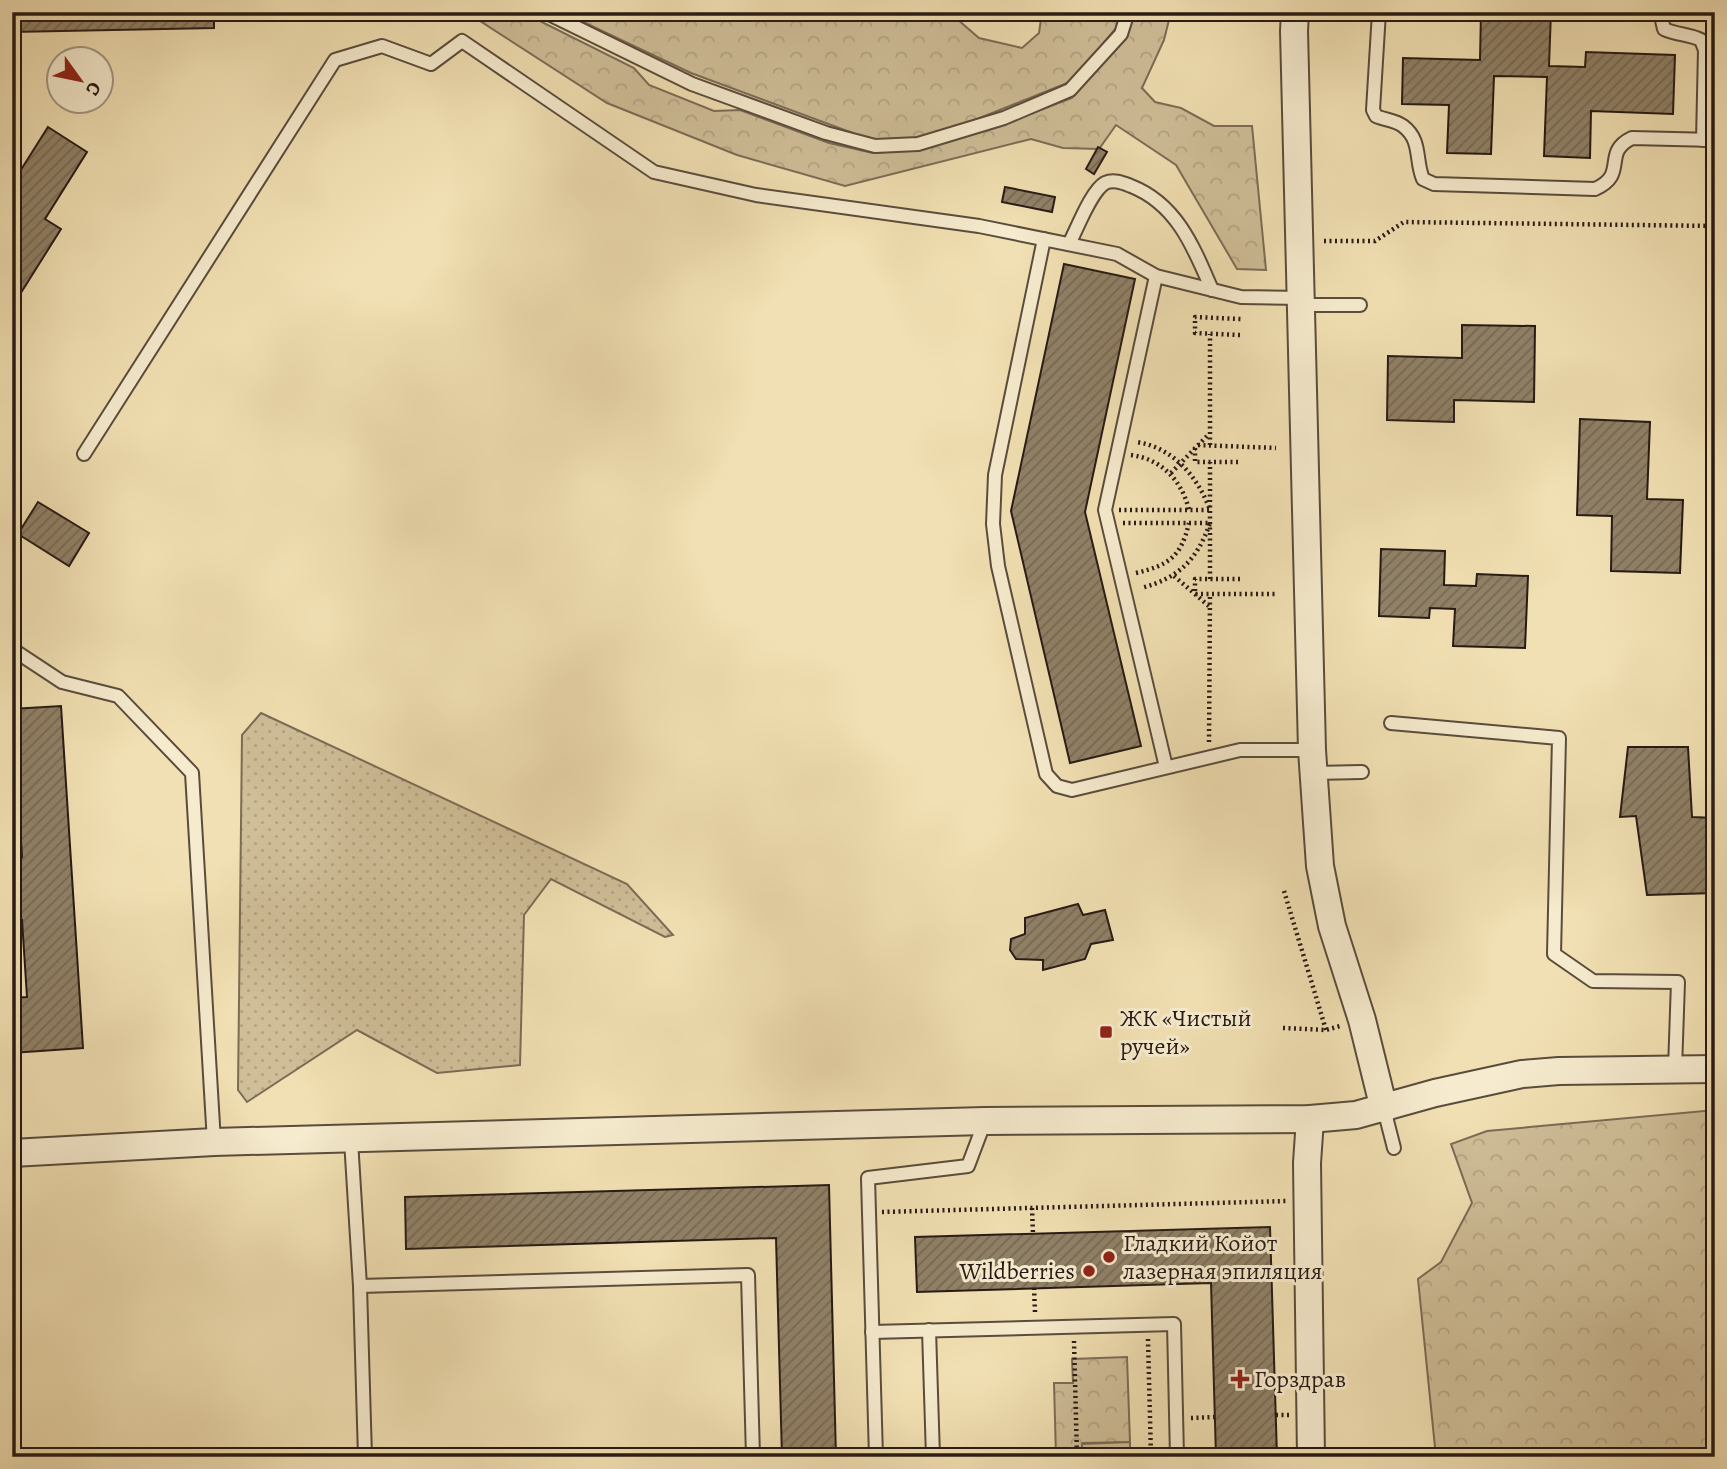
<svg xmlns="http://www.w3.org/2000/svg" width="1727" height="1469" font-family="Alegreya,serif">
<style>
.grass{fill:url(#grass-dots);stroke:#7b6c56;stroke-width:2}
.forest{fill:url(#forest-crowns);stroke:#7b6c56;stroke-width:2}
.pitch{fill:#cfbe98;stroke:#7b6c56;stroke-width:2}
.building{fill:url(#building-hatch);stroke:#271a15;stroke-width:2}
.lines{fill:none;stroke-linecap:round;stroke-linejoin:round}
.service-casing{stroke:#5a4c3c;stroke-width:16}
.minor-casing{stroke:#5a4c3c;stroke-width:30}
.path{stroke:#271a15;stroke-width:4.5;stroke-dasharray:2 3.5;stroke-linecap:butt}
.service{stroke:#f6ebce;stroke-width:12}
.minor{stroke:#f6ebce;stroke-width:26}
.poi-dot{fill:#8f2418;stroke:#f6ebce;stroke-width:2.5}
.labels{text-anchor:middle;dominant-baseline:central;stroke-width:6;stroke-linejoin:round;paint-order:stroke}
.poi-label{font-size:24px;fill:#271a15;stroke:#f6ebce;text-anchor:start}
</style>
<defs>
<pattern id="grass-dots" width="8" height="8" patternUnits="userSpaceOnUse" patternTransform="scale(1.75)"><rect width="8" height="8" fill="#cfbe98"/><path d="M2 2h.1M6 6h.1" fill="none" stroke="#b2a382" stroke-width="1.8" stroke-linecap="round"/></pattern>
<pattern id="forest-crowns" width="20" height="18" patternUnits="userSpaceOnUse" patternTransform="scale(1.75)"><rect width="20" height="18" fill="#cfbe98"/><path d="M2 6a3 3 0 1 1 6 0M12 15a3 3 0 1 1 6 0" fill="none" stroke="#b2a382"/></pattern>
<pattern id="building-hatch" width="6" height="6" patternUnits="userSpaceOnUse" patternTransform="scale(1.75)"><rect width="6" height="6" fill="#908167"/><path d="M-1 1l2-2M0 6l6-6M5 7l2-2" fill="none" stroke="#766954"/></pattern>
</defs>
<rect width="100%" height="100%" fill="#f1e0b3"/>
<filter id="stains"><feTurbulence type="fractalNoise" baseFrequency=".00286" numOctaves="4"/><feColorMatrix values="0 0 0 0 .2 0 0 0 0 .09 0 0 0 0 .02 0 0 0 .5 -.17"/></filter>
<radialGradient id="worn" r=".72"><stop offset=".6" stop-color="#630" stop-opacity="0"/><stop offset="1" stop-color="#630" stop-opacity=".3"/></radialGradient>
<polygon class="grass" points="261,713 627,884 673,935 665,937 551,879 524,915 520,1065 437,1073 357,1030 247,1102 238,1090 242,735"/>
<g class="forest">
<polygon points="466,12 522,12 634,68 649,85 714,111 740,110 829,143 873,153 915,150 994,128 1072,98 1126,35 1134,12 1171,12 1164,40 1142,88 1155,102 1181,108 1214,126 1252,126 1266,270 1237,269 1176,165 1116,125 1099,149 1063,148 1031,139 845,186 737,155 607,103"/>
<polygon points="562,12 949,12 979,38 1022,48 1039,33 1042,12 1121,12 1117,27 1072,81 935,136 885,145 691,73"/>
<polygon points="1715,1110 1715,1457 1436,1457 1418,1279 1441,1262 1472,1203 1451,1144 1487,1131"/>
<polygon points="1127,1357 1130,1442 1083,1443 1082,1457 1056,1457 1054,1383 1073,1383 1072,1359"/>
</g>
<polygon class="pitch" points="1130,1442 1130,1457 1082,1457 1082,1444"/>
<g class="building">
<polygon points="12,12 214,12 214,28 12,32"/>
<polygon points="1481,12 1551,12 1549,66 1585,67 1586,52 1675,55 1673,114 1591,111 1590,158 1544,156 1547,77 1494,76 1491,154 1447,153 1449,105 1402,104 1403,58 1480,60"/>
<polygon points="48,127 87,152 45,219 61,229 12,307 12,184"/>
<polygon points="1098,147 1107,152 1094,174 1086,169"/>
<polygon points="1707,178 1715,178 1715,199 1706,199"/>
<polygon points="1005,187 1055,197 1052,212 1002,202"/>
<polygon points="1064,264 1135,279 1085,512 1141,746 1070,763 1011,511"/>
<polygon points="1462,325 1535,326 1534,402 1454,400 1454,422 1387,420 1388,356 1462,358"/>
<polygon points="1580,419 1650,422 1647,499 1683,500 1680,573 1611,571 1612,516 1577,515"/>
<polygon points="38,502 89,533 69,566 18,534"/>
<polygon points="1381,549 1445,551 1444,585 1476,586 1477,574 1528,576 1525,648 1453,646 1455,609 1430,608 1429,618 1379,616"/>
<polygon points="61,706 83,1048 12,1053 12,998 27,997 22,920 12,920 12,858 22,857 16,756 12,756 12,709"/>
<polygon points="1628,747 1688,747 1692,817 1715,818 1715,893 1647,895 1636,816 1620,817"/>
<polygon points="1078,904 1083,915 1105,910 1113,940 1091,944 1085,959 1043,970 1043,960 1016,959 1010,950 1011,939 1025,934 1025,918"/>
<polygon points="1714,928 1715,928 1715,995 1711,995"/>
<polygon points="829,1185 836,1457 782,1457 776,1238 406,1249 405,1197"/>
<polygon points="1270,1227 1277,1457 1216,1457 1211,1283 917,1292 915,1237"/>
</g>
<g class="lines">
<g class="service-casing">
<g id="service">
<polyline points="545,12 692,84 826,133 875,146 918,144 1004,118 1070,90 1121,34 1128,12"/>
<path d="M1379 12 1373 110 1376 116C1385 120 1395 120 1403 126 1422 140 1415 161 1423 179L1434 184 1595 189C1629 174 1601 153 1632 138L1715 140"/>
<path d="M1660 12 1664 29C1677 35 1689 34 1701 40L1705 50 1703 140"/>
<polyline points="1044,239 995,475 993,524 998,566 1046,774 1057,786 1072,790 1240,750 1312,750"/>
<path d="M1069 244C1077 229 1091 191 1105 183 1114 179 1123 183 1131 186 1177 204 1194 248 1212 290"/>
<polyline points="1156,276 1105,510 1166,767"/>
<polyline points="1302,305 1360,305"/>
<polyline points="84,454 335,60 382,46 431,64 462,41 654,172 756,195 979,226 1117,254 1156,276 1241,297 1302,298"/>
<polyline points="12,649 62,682 118,696 192,773 214,1142"/>
<polyline points="1391,723 1559,738 1554,954 1593,981 1678,982 1675,1069"/>
<polyline points="1314,773 1362,772"/>
<polyline points="1384,1109 1394,1148"/>
<polyline points="351,1140 360,1286 365,1457"/>
<polyline points="360,1286 748,1275 753,1457"/>
<polyline points="929,1330 933,1457"/>
<polyline points="872,1332 1174,1324 1177,1457"/>
<polyline points="876,1457 868,1178 968,1166 985,1121"/>
</g>
</g>
<g class="minor-casing">
<g id="minor">
<polyline points="1295,12 1294,31 1312,750 1320,866 1332,926 1362,1020 1384,1109"/>
<polyline points="1310,1119 1307,1163 1311,1457"/>
<polyline points="12,1153 214,1142 985,1121 1310,1119 1356,1115 1435,1093 1522,1074 1559,1071 1715,1069"/>
</g>
</g>
<g class="path">
<polyline points="1324,241 1375,241 1404,222 1715,226"/>
<polyline points="1240,335 1195,333 1195,317 1241,319"/>
<polyline points="1198,445 1276,448"/>
<polyline points="1210,445 1210,334"/>
<polyline points="1195,448 1195,462 1240,462"/>
<path d="M1131 455C1162 459 1182 481 1189 510"/>
<polyline points="1171,473 1209,434"/>
<path d="M1119 510H1210C1198 477 1173 447 1136 442"/>
<path d="M1123 523H1210C1197 560 1179 578 1141 588"/>
<path d="M1136 573C1169 565 1181 557 1189 523"/>
<polyline points="1174,576 1210,607"/>
<polyline points="1210,579 1210,462"/>
<polyline points="1240,579 1195,579 1195,594 1277,594"/>
<polyline points="1209,742 1210,594"/>
<polyline points="1284,891 1326,1030"/>
<polyline points="1283,1028 1326,1030 1340,1026"/>
<polyline points="1032,1208 1033,1234"/>
<polyline points="882,1212 1287,1201"/>
<polyline points="1034,1288 1035,1312"/>
<polyline points="1148,1339 1151,1457"/>
<polyline points="1074,1341 1077,1457"/>
<polyline points="1276,1415 1289,1415"/>
<polyline points="1191,1418 1215,1417"/>
</g>
<use href="#service" class="service"/>
<use href="#minor" class="minor"/>
</g>
<g class="poi-dot">
<rect x="1099" y="1025" width="14" height="14" rx="3.5"/>
<circle cx="1109" cy="1257" r="7"/>
<circle cx="1089" cy="1271" r="7"/>
<path d="M1236.5 1368.5h7v7h7v7h-7v7h-7v-7h-7v-7h7z"/>
</g>
<g class="labels">
<g class="poi-label">
<text x="1120" y="1018">ЖК «Чистый<tspan x="1120" dy="28">ручей»</tspan></text>
<text x="1123" y="1243">Гладкий Койот<tspan x="1123" dy="28">лазерная эпиляция</tspan></text>
<text x="1075" y="1271" text-anchor="end">Wildberries</text>
<text x="1254" y="1379">Горздрав</text>
</g>
</g>
<rect width="1727" height="1469" fill="none" stroke="#f1e0b3" stroke-width="42"/>
<rect x="14" y="14" width="1699" height="1441" fill="none" stroke="#271a15" stroke-width="3.5"/>
<rect x="21" y="21" width="1685" height="1427" fill="none" stroke="#271a15" stroke-width="2"/>
<g transform="translate(80 80) rotate(123)"><circle r="33" fill="#f6ebce" stroke="#a39784" stroke-width="2"/>
<path d="M0-5L12 26L0 18L-12 26Z" fill="#8f2418"/>
<text y="-10" font-size="19" font-weight="bold" text-anchor="middle" fill="#271a15">С</text>
</g>
<rect width="100%" height="100%" filter="url(#stains)"/>
<rect width="100%" height="100%" fill="url(#worn)"/>
</svg>
